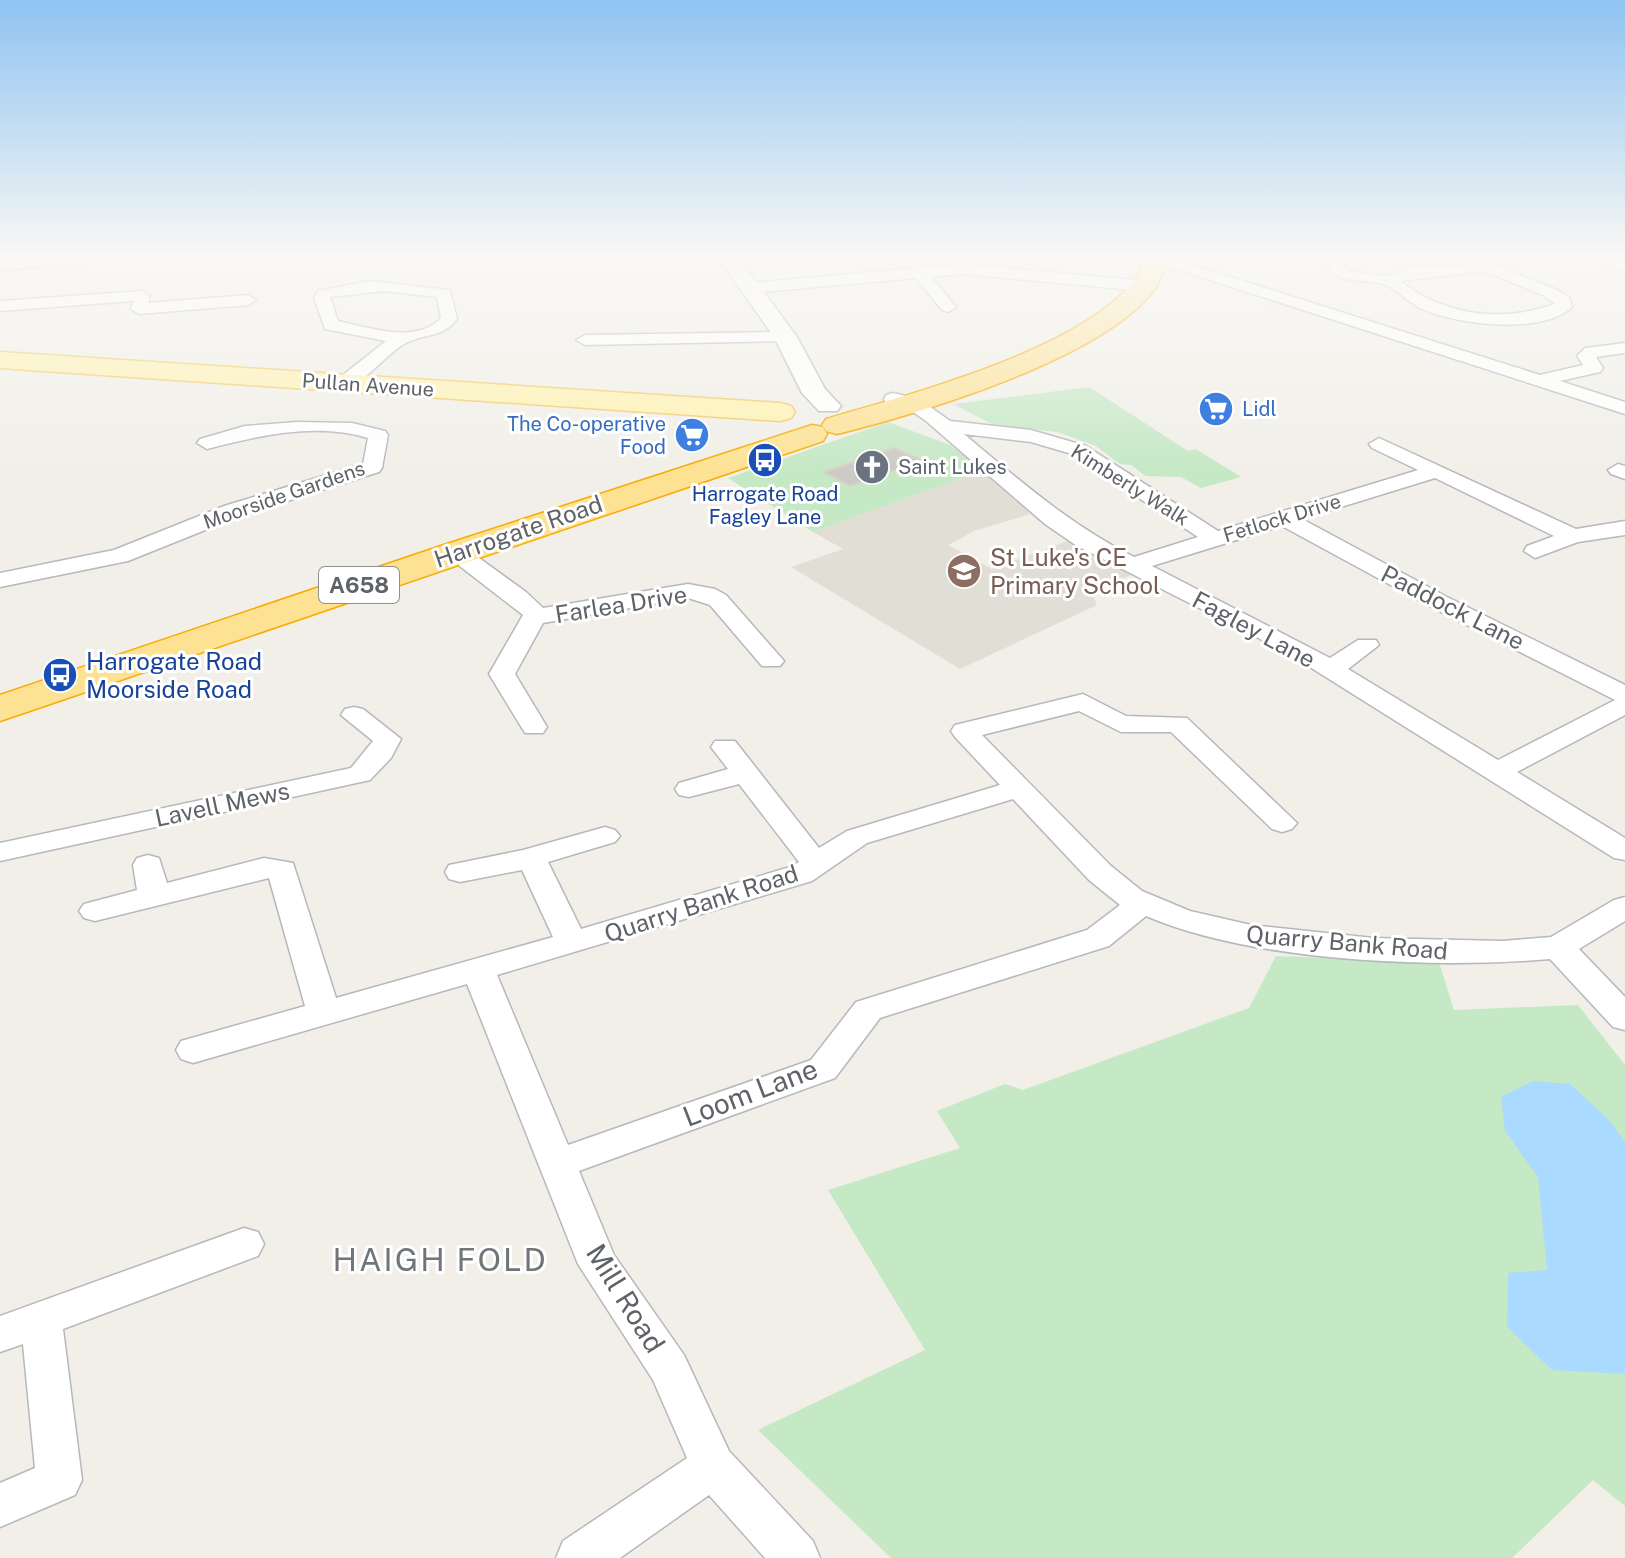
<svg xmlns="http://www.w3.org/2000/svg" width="1625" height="1558" font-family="'Public Sans',sans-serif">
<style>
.education{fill:#e1ded6}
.green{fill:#c5e8c5}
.water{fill:#aadaff}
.building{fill:#cccac5;stroke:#d6d1c6;stroke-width:2}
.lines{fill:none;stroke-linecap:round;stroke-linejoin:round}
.street-casing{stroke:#b5b8bc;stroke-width:3}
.secondary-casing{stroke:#b6babf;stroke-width:3}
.primary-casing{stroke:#f2c960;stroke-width:3}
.highway-casing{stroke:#f9ab00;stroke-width:3}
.street{fill:#fff;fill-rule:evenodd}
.secondary{fill:#fff;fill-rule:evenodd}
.primary{fill:#fff2af;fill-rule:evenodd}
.highway{fill:#fde293;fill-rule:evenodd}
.labels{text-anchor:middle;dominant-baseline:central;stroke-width:6;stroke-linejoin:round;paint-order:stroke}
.far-street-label{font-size:20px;fill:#5f6368;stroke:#fff}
.far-shop-label{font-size:20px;fill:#366cbe;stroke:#fff;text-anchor:start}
.far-worship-label{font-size:20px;fill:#5b616d;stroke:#fff;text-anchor:start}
.far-transit-label{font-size:20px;fill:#164399;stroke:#fff}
.shield{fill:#fff;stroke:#8f9295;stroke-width:2}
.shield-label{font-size:22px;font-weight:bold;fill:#5f6368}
.street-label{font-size:24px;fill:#5f6368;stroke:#fff}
.education-label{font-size:24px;fill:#785e54;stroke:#fff;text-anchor:start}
.transit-label{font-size:24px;fill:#164399;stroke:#fff;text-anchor:start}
.near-street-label{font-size:28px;fill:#5f6368;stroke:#fff}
.near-neighbourhood-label{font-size:32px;letter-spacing:2px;fill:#70757a;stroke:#fff}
</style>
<rect width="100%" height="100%" fill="#f1efe8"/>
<polygon class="education" points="984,470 1030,514 974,531 948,545 992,569 1070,540 1133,574 1092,593 1097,605 960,669 791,567 843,549 813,532"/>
<g class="green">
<polygon points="1089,387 1188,451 1196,449 1241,477 1201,488 1181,477 1146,476 1131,465 1120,464 1096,446 1057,432 992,424 953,404"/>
<polygon points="888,422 950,445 984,470 813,532 728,478"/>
<polygon points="1276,956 1439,962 1454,1010 1578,1005 1625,1065 1625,1506 1593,1480 1512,1558 891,1558 758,1430 925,1350 828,1190 960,1148 937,1111 1005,1084 1023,1090 1249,1008"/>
</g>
<polygon class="water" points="1533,1081 1570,1084 1608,1119 1625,1142 1625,1374 1552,1370 1507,1327 1508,1273 1547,1270 1538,1177 1505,1131 1501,1097"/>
<polygon class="building" points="894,448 921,460 850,486 824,472"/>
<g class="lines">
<g class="street-casing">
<g id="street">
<polygon points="57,256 112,256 104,261 0,270 0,260"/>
<path d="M257 256H308C297 264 268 264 257 256Z"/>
<polygon points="1153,256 1180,261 1540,375 1583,365 1577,356 1585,348 1625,343 1625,353 1596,357 1603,368 1600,372 1560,381 1625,402 1625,414 1173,268 1148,264 1145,261"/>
<path d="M1337 256 1342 258 1344 266 1352 272 1387 276 1409 268H1447L1469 265 1453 256H1473L1557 290 1569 297 1572 307C1543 335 1457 325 1422 309 1409 303 1399 291 1386 285 1366 277 1345 287 1328 268L1332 258ZM1484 271 1545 296 1555 304C1502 323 1445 316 1400 281Z"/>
<polygon points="1593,256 1612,256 1625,262 1625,273"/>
<polygon points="963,264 1144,281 1152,286 1144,291 963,274 931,277 956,307 948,312 942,310 916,278 751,293 743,288 751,283"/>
<path d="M369 281 450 290 457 319C443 338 426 333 406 343 387 352 359 392 338 387L335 383 338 379 386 341 325 329 314 298 318 291ZM384 291 437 297 441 318C416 345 368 327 338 321L330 297Z"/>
<polygon points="142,291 150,296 148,303 248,295 256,300 248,305 139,314 131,309 133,301 0,311 0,301"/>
<polygon points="785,332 794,337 791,341 585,345 576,340 585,335"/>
<path d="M893 393 919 399 950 421 1031 430 1086 446 1218 531 1418 470 1372 448 1369 444 1379 438 1576 529 1625 521V535L1578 542 1535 558 1524 551 1527 546 1554 536 1435 478 1302 519 1447 597 1625 685V715L1517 772 1625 838V860L1614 858 1286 652 1077 546 1045 524 926 421 906 407 886 403 884 399 886 395ZM964 434 1031 442 1072 454 1198 537 1134 557C1070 525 1019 480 964 434ZM1282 526 1431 607 1615 700 1498 760 1348 669 1379 645 1376 640H1358L1330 658 1152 566Z"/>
<path d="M297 422 352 423 385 431 388 435 382 468 379 472 240 516 128 561 0 587V573L114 550 224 506 363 464 368 438C316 422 257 436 207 449L197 443 200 439 245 426Z"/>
<polygon points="1618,464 1625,466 1625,479 1611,474 1608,470"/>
<polygon points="456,545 464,547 526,592 543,608 688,584 715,589 726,595 784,661 780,666 762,666 710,605 688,598 543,623 515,674 547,727 543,733 525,733 489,674 523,615 448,557 445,552"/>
<path d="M1083 694 1126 716 1187 718 1297 823 1292 829 1282 832 1272 829 1171 732H1121L1079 711 982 735 1111 866 1142 891 1190 911 1251 925 1373 938 1503 941 1551 937 1614 900 1625 897V921L1579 949 1625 997V1030L1613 1027 1550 959C1433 969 1254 962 1146 916L1109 946 880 1018 835 1078 579 1171 614 1255 684 1355 729 1451 813 1541 820 1558H765L709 1495 620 1558H556L563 1541 687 1458 653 1380 578 1264 467 984 193 1063 181 1059 176 1050 181 1041 305 1006 269 878 95 921 84 918 79 911 84 904 137 890 133 865 137 858 148 855 159 858 167 883 264 858 293 863 336 998 553 937 522 870 460 882 449 879 445 872 449 865 523 850 605 827 615 830 620 836 615 842 548 862 581 929 790 867 799 862 739 784 689 797 679 795 675 789 679 783 728 769 711 747 715 741H735L819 848 847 831 1000 785 955 737 951 731 955 725ZM1013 799 1089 880 1120 905 1087 930 856 1002 811 1060 568 1145 497 975 812 881 867 843Z"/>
<polygon points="354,707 363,709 401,739 391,758 370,780 0,861 0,843 351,768 373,741 341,715 345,709"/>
<polygon points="244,1228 258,1232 264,1244 258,1256 63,1329 82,1480 75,1495 0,1527 0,1483 35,1468 23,1344 0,1352 0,1316"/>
</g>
</g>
<g class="secondary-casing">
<polygon id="secondary" points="717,256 737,256 797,337 825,389 841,406 837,411 819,411 802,393 774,337"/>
</g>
<g class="primary-casing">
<polygon id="primary" points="0,352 780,403 791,406 795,412 791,418 780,421 0,368"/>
</g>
<g class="highway-casing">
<g id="highway">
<path d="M1146 256H1170C1165 267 1161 280 1154 290 1102 359 921 413 837 434L826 431 822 425 826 419C911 394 1076 351 1132 283 1138 276 1142 265 1146 256Z"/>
<polygon points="812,425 823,427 827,434 823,441 0,721 0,695 444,545"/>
</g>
</g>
<use href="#street" class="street"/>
<use href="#secondary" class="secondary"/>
<use href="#primary" class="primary"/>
<use href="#highway" class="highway"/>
</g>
<linearGradient id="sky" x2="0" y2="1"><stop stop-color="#8fc3f1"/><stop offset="0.54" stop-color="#f9f8f5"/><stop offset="1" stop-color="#f9f8f5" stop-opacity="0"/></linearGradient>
<rect width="1625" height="474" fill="url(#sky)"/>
<defs>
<g id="supermarket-disc" transform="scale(1.8)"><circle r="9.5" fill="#3f7fe0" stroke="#fff"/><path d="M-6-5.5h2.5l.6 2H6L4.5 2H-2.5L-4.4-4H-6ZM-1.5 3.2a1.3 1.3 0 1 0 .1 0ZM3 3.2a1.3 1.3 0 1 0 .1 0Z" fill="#fff"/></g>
<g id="bus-disc" transform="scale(1.8)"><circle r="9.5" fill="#1a4fb4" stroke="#fff"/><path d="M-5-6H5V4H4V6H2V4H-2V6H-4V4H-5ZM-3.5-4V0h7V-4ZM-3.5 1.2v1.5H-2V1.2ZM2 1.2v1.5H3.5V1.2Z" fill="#fff"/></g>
<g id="church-disc" transform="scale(1.8)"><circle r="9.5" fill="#6b7280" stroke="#fff"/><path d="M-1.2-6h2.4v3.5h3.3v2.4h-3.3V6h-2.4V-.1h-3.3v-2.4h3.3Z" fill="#fff"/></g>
<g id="school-disc" transform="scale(1.8)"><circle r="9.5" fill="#8d6e63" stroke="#fff"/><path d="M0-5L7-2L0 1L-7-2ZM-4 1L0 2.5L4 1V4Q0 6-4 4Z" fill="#fff"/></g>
</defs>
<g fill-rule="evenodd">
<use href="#supermarket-disc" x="1216" y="409"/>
<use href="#supermarket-disc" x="692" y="435"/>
<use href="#bus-disc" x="765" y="460"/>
<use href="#church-disc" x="872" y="467"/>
<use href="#school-disc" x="964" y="571"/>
<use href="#bus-disc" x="60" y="675"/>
</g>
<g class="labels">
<g class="far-street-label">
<text transform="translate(368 385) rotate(4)">Pullan Avenue</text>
<text transform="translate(1130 485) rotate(32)">Kimberly Walk</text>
<text transform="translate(284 495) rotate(-19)">Moorside Gardens</text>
<text transform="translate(1282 518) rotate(-17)">Fetlock Drive</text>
</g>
<g class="far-shop-label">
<text x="1242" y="409">Lidl</text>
<text x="666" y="424" text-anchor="end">The Co-operative<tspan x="666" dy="23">Food</tspan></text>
</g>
<g class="far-worship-label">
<text x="898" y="467">Saint Lukes</text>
</g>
<g class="far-transit-label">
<text x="765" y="494">Harrogate Road<tspan x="765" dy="23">Fagley Lane</tspan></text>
</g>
<rect class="shield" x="319" y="567" width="80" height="36" rx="6"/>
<g class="shield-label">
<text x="359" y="585">A658</text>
</g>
<g class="street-label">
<text transform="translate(518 531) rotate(-19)">Harrogate Road</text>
<text transform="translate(621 604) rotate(-9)">Farlea Drive</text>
<text transform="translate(1453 607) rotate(27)">Paddock Lane</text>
<text transform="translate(1254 629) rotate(28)">Fagley Lane</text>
<text transform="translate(222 804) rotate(-12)">Lavell Mews</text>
<text transform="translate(701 903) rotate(-18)">Quarry Bank Road</text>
<text transform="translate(1347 942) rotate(5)">Quarry Bank Road</text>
</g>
<g class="education-label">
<text x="990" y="557">St Luke's CE<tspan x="990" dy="28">Primary School</tspan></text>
</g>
<g class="transit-label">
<text x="86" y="661">Harrogate Road<tspan x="86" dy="28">Moorside Road</tspan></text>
</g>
<g class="near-street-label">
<text transform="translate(750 1092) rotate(-21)">Loom Lane</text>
<text transform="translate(626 1298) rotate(58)">Mill Road</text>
</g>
<g class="near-neighbourhood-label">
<text x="440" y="1259">HAIGH FOLD</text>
</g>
</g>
</svg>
